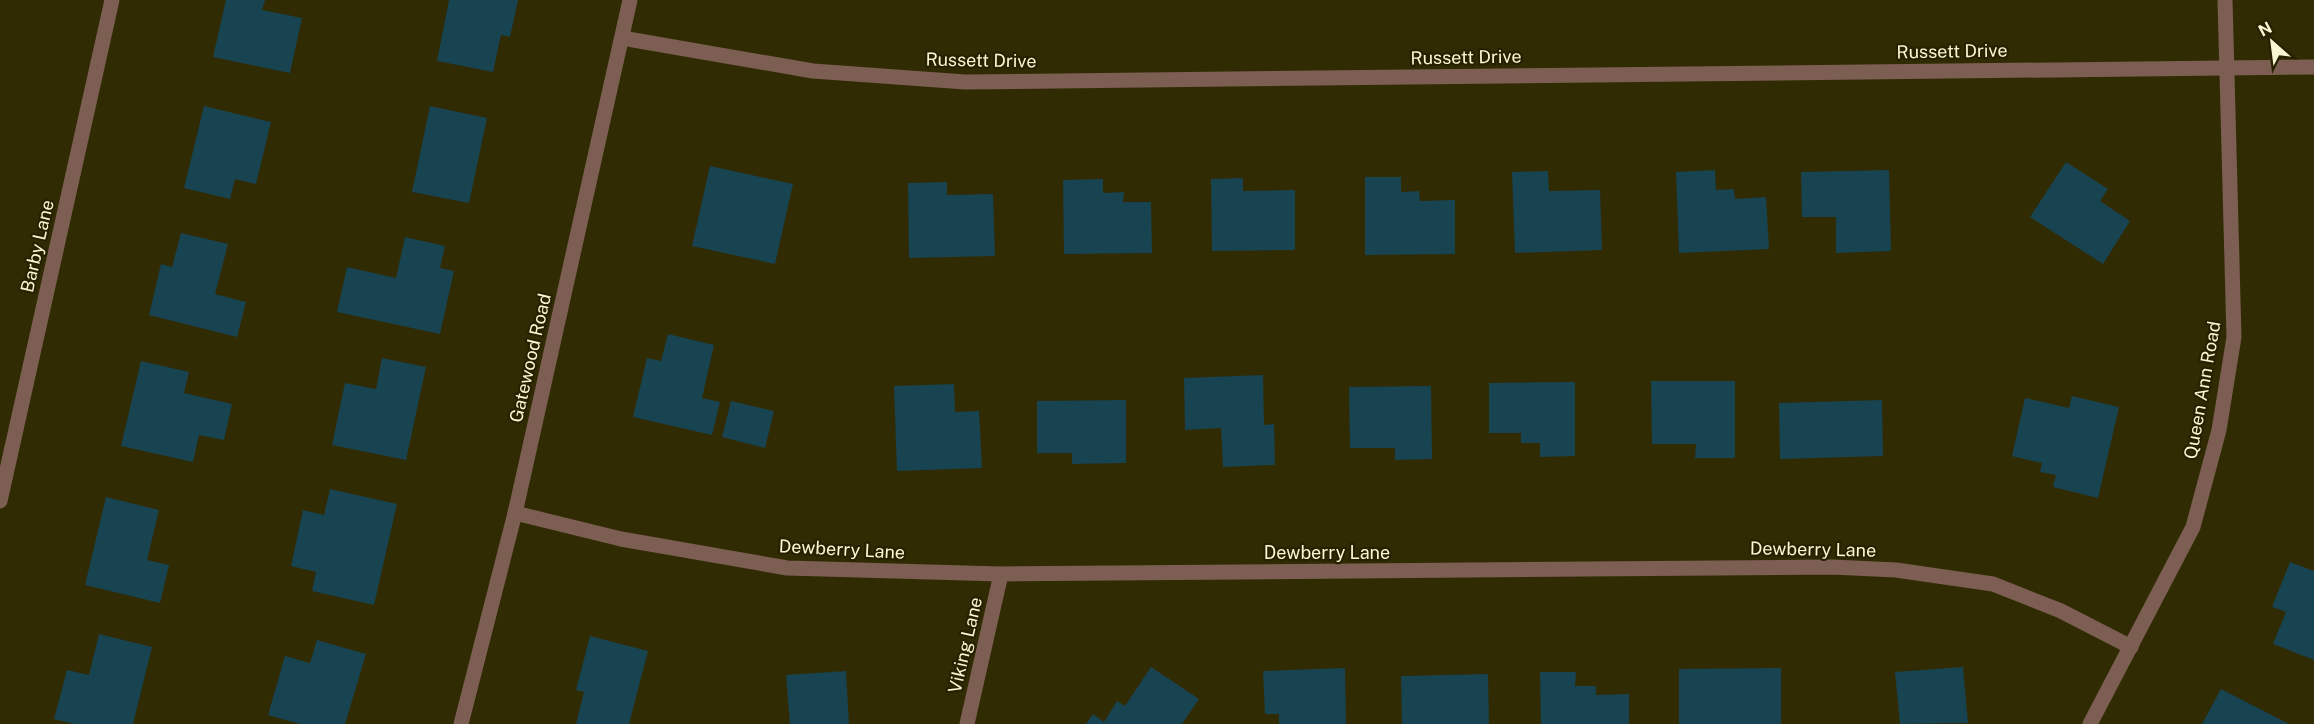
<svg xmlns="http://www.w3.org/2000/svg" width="2314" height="724" font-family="'Public Sans',sans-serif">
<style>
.building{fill:#184350}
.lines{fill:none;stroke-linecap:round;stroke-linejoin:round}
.minor{stroke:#7c5e53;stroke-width:15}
.labels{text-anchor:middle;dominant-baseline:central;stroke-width:4.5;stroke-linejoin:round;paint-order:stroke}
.street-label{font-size:18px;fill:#fbf6d3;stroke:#272100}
</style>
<rect width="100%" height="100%" fill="#312b04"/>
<g class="building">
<polygon points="226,0 265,0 262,10 302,18 290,73 213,57"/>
<polygon points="449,0 518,0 510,37 501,35 493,72 437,61"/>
<polygon points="204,106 271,122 256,184 235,179 230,199 184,188"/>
<polygon points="430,106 487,118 469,203 412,192"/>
<polygon points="2066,162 2108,189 2100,201 2130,221 2103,264 2030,217"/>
<polygon points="710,166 793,184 775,264 692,246"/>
<polygon points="1715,170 1716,190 1734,189 1735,199 1766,197 1769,249 1679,253 1676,172"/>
<polygon points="1889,170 1891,251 1836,253 1836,217 1802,217 1801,172"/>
<polygon points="1548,171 1549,191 1600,190 1602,250 1515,253 1512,172"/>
<polygon points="1365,177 1401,177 1401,192 1419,191 1420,201 1455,200 1455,254 1365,255"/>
<polygon points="1243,178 1243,191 1295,190 1295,250 1212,251 1211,179"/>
<polygon points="1103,179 1103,193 1124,192 1123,202 1151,202 1152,253 1064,254 1063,180"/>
<polygon points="947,182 947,195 993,194 995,256 909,258 908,183"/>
<polygon points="181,233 228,244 215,294 246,302 237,337 149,315 161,264 172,267"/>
<polygon points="405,237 445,246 440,268 454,271 440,334 337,312 347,267 396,278"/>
<polygon points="668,334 714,345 702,398 720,402 712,435 633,417 647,358 661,361"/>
<polygon points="382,358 426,367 406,460 332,445 345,383 376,389"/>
<polygon points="141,361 189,372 184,393 232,404 224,440 199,435 193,462 121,446"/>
<polygon points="1263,375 1264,425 1274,424 1275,465 1223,467 1221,428 1185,430 1184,378"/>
<polygon points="1651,381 1735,381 1735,458 1695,458 1696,444 1652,444"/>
<polygon points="1575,382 1575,456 1540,457 1540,443 1521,443 1521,433 1489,433 1489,383"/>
<polygon points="954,384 955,412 979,411 982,468 897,471 894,386"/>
<polygon points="1431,386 1432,459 1395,460 1395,448 1350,448 1349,387"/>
<polygon points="2072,396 2119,407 2098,498 2053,487 2056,475 2040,472 2042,463 2012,456 2025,398 2069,408"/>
<polygon points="1126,400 1126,463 1072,464 1072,453 1037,453 1037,401"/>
<polygon points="1882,400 1883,456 1780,459 1779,403"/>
<polygon points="731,401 774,411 765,448 722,437"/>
<polygon points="330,489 397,504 374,605 312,591 316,572 291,566 303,510 324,515"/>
<polygon points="106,497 159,510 147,560 169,565 160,603 85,585"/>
<polygon points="2290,562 2314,571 2314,660 2273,644 2286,612 2272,607"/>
<polygon points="99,634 152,647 133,724 74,724 54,719 67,670 89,675"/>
<polygon points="590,636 648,651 629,724 576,724 584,692 576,690"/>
<polygon points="317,640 366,654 345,724 300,724 268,715 285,656 310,663"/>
<polygon points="1151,667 1199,699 1182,724 1086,724 1093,714 1104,722 1117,701 1125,706"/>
<polygon points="1963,667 1968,723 1900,724 1895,672"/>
<polygon points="1345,668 1346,724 1279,724 1279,714 1265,714 1263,671"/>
<polygon points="1781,668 1781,724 1679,724 1679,669"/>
<polygon points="846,671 849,724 790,724 786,675"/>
<polygon points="1540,672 1576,672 1575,686 1596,686 1596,695 1629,694 1629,724 1541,724"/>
<polygon points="1488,674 1489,724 1402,724 1401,676"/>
<polygon points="2221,689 2289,724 2202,724"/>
</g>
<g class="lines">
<g class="minor">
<polyline points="622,38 813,71 965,82 2314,67"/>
<polyline points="0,501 112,0"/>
<polyline points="515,513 621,539 787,568 1001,574 1832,567 1896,570 1993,584 2061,611 2131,647"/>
<polyline points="461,724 515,513 630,0"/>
<polyline points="967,724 1001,574"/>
<polyline points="2090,724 2193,527 2219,430 2234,337 2225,0"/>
</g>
</g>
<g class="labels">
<g class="street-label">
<text transform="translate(1952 51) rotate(-1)">Russett Drive</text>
<text transform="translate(1466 57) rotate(-1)">Russett Drive</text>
<text transform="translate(981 60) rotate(1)">Russett Drive</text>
<text transform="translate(37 246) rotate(-77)">Barby Lane</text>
<text transform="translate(530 358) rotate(-77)">Gatewood Road</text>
<text transform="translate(2202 390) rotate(-80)">Queen Ann Road</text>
<text transform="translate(842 549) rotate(3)">Dewberry Lane</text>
<text transform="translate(1813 549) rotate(1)">Dewberry Lane</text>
<text x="1327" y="552">Dewberry Lane</text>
<text transform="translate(965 645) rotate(-77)">Viking Lane</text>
</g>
</g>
<g transform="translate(2272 42) rotate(332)" stroke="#272100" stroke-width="4.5" paint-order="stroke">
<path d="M0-4.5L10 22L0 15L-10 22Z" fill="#fbf6d3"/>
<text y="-9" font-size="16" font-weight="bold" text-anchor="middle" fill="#fbf6d3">N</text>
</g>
</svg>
